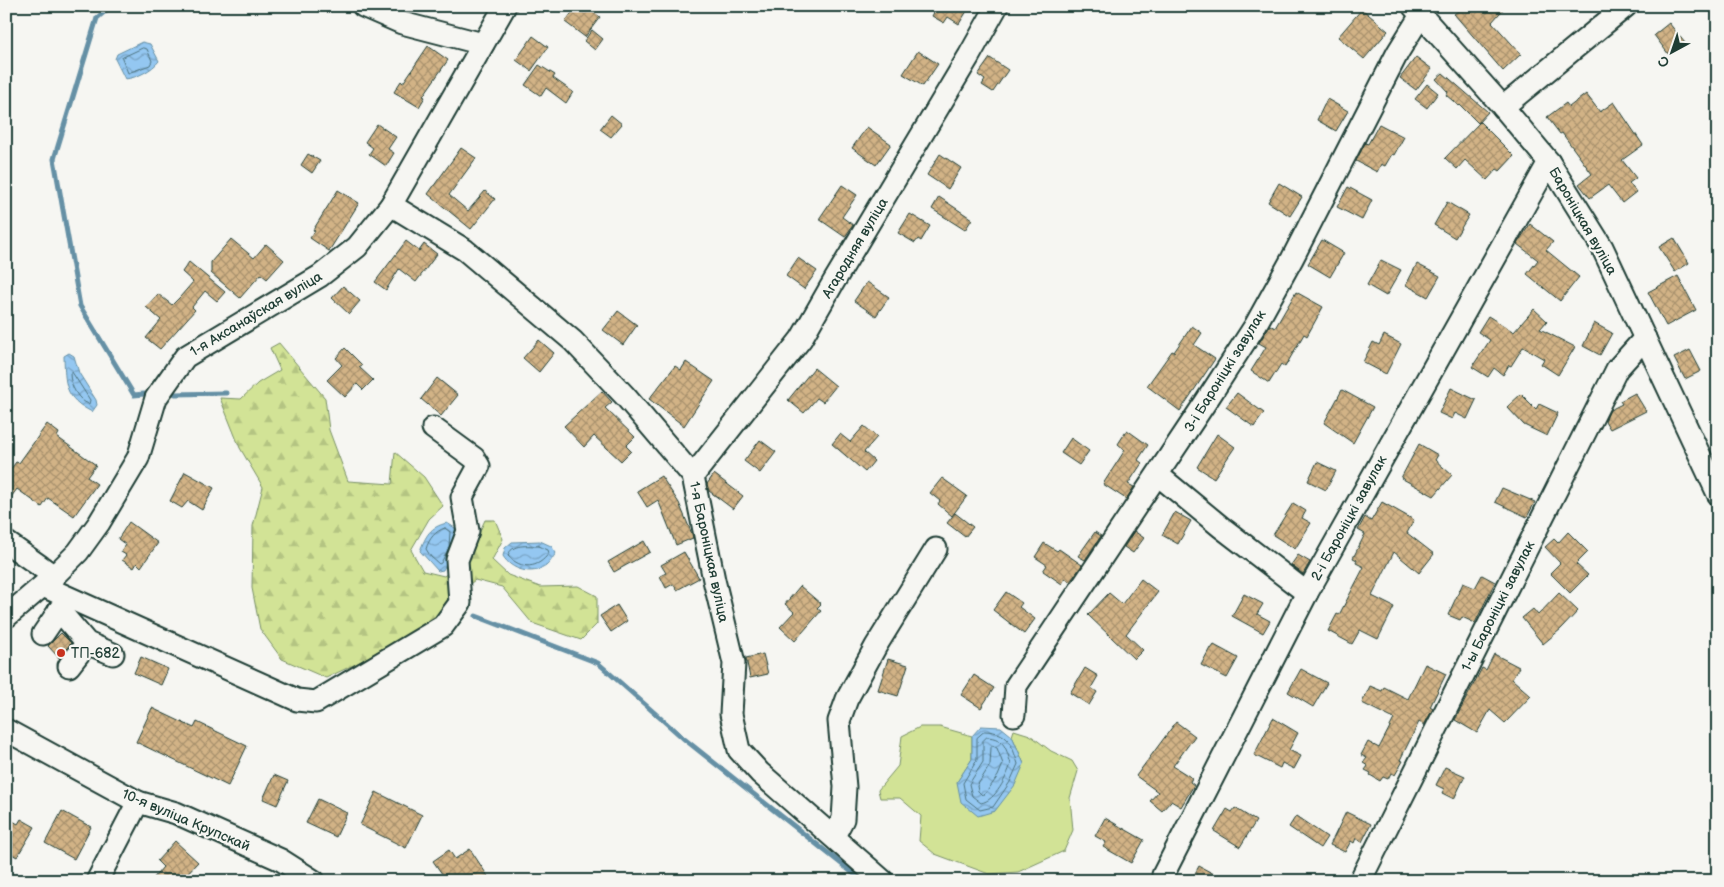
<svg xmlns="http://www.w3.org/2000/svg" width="1724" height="887" font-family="'Balsamiq Sans',sans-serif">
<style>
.green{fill:#d2e396;stroke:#789065}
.forest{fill:url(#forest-firs);stroke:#789065}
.water{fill:url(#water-waves);stroke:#6590a5}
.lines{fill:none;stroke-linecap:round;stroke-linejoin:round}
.shore{stroke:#4e7480;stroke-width:1}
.stream{stroke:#6590a5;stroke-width:5}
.building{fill:url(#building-cross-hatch);stroke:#1f3d34}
.minor-casing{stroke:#1f3d34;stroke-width:25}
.minor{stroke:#f6f6f2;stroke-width:21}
.poi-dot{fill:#c8321e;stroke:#f6f6f2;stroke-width:2}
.labels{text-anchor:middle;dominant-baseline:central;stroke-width:4.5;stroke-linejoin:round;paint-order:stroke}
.street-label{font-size:14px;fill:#1f3d34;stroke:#f6f6f2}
.poi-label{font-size:14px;fill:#1f3d34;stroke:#f6f6f2;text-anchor:start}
</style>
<defs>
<pattern id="forest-firs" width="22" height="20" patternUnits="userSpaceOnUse" patternTransform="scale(1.25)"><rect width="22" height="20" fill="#d2e396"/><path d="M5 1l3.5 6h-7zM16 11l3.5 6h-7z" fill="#b4c482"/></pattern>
<pattern id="water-waves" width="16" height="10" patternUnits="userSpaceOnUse" patternTransform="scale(1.25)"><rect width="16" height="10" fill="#94c7f1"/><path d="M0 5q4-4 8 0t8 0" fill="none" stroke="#78a3c4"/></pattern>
<pattern id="building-cross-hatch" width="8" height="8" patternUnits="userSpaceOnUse" patternTransform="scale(1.25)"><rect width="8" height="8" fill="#d2b386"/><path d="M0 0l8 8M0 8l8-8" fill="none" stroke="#aa936e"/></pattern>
</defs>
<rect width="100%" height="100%" fill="#f6f6f2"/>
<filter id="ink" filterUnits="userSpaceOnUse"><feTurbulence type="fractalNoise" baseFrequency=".02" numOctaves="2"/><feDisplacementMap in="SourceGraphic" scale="10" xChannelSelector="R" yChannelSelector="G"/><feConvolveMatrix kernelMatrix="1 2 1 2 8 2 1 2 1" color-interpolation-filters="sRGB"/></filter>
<g filter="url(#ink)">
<polygon class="green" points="920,727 940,727 972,736 972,759 957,782 1024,764 1012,736 1014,730 1030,735 1051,751 1072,761 1078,771 1070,798 1073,830 1064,851 1018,872 989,874 935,854 919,841 921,816 900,798 880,798 878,790 898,766 902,736"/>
<polygon class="forest" points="279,343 325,398 329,430 348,481 392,484 395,452 424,477 443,506 429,519 411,550 423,571 444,576 467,559 485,520 495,520 503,539 492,560 508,575 540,587 578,586 597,596 597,624 581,640 532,623 502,587 475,580 451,599 436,618 362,661 326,678 282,659 260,629 252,588 253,526 263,487 240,448 220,398 241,399 258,383 280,370 270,348"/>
<g class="water">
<path d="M142 42 150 44 159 61C152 70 137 78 125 79L115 59 117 54Z"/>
<path d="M69 353 74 356 79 373 96 400 97 405 92 412C64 398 65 384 64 356Z"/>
<path d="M447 523 455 528 454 548 443 570 438 571 420 551C426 535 430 527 447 523Z"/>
<path d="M540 541 551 546 556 553C553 557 550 563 546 566 532 576 511 570 503 556L505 548 512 542Z"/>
<polygon points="981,726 1001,727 1012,736 1024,764 1015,785 995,811 978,816 961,802 957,782 972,759 972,736"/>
</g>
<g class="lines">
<g class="shore">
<polygon points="143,48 147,49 152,61 150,65 128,73 122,58"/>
<path d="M72 372 90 400 89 404C78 401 70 385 70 374Z"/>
<path d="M445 528 450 532 449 547 441 563 439 564 431 557 426 549C429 539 435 531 445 528Z"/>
<path d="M539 546 548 550 549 553C538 569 522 570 508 556 511 543 528 546 539 546Z"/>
<path d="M985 731C1009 732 1011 743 1018 764L1010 782 993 807 980 810 966 799 963 783 977 760V738Z"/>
<path d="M987 737C1005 738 1006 749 1011 764 1006 778 996 800 981 803L972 796 969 784 983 762V741Z"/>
<polygon points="993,746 997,748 1003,764 998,776 985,794 982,795 978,791 977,786 990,765 991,748"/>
</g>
<g class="stream">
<polyline points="111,6 97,18 54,159 80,306 134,395 144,394"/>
<polyline points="175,394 226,393"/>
<polyline points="476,616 598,663 683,738 863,881"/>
</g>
</g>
<g class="building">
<polygon points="577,6 585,6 600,17 585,37 565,22"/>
<polygon points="931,6 960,6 967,11 959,24 948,17 944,23 932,16 936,9"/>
<polygon points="1464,6 1506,6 1492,22 1521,54 1503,71 1454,14"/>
<polygon points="1362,9 1388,31 1364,59 1338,37"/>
<polygon points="1669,23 1685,43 1669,55 1654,35"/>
<polygon points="592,30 603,39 595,50 584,41"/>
<polygon points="533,36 548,47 531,71 516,60"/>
<polygon points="428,46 448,60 423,96 425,97 419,107 394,92 401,81 403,83"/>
<polygon points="918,51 938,64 923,86 903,74"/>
<polygon points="1416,57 1432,69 1416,90 1400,78"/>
<polygon points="990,58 1008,70 993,92 982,85 985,80 978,75"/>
<polygon points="539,65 555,75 553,78 573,92 566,103 546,88 541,96 525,85"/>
<polygon points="1443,73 1488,112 1478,123 1460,105 1459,106 1446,95 1448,92 1436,79"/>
<polygon points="1427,84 1438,93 1427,108 1415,99"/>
<polygon points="1586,94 1600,112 1614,102 1643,145 1622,160 1636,178 1629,183 1636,192 1622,203 1608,185 1590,198 1579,184 1592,174 1562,133 1560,134 1547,117 1566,103 1569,107"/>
<polygon points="1327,99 1348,111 1336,131 1317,120"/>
<polygon points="611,115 622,124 611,137 600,129"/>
<polygon points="1480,122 1514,156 1500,171 1497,169 1487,180 1465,160 1457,169 1445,158"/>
<polygon points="377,124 396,137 388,149 394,153 386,166 369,154 373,148 365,142"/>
<polygon points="1379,124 1404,137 1394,155 1392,154 1385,166 1381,164 1377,172 1356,161 1365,143 1368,144"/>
<polygon points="867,127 891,144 876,165 852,148"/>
<polygon points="461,148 476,158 449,195 468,211 485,191 495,199 471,229 428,194"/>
<polygon points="308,154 320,161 312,173 301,165"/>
<polygon points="940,154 961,168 948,189 927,175"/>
<polygon points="1279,183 1302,197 1290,216 1268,202"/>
<polygon points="842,185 857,195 842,217 853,225 845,237 819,219"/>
<polygon points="1348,187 1372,200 1362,220 1337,207"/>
<polygon points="338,190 359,203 329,251 310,238 315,231 313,230 315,227"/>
<polygon points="939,197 972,219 965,230 932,209"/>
<polygon points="1447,202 1469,215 1455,238 1434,225"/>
<polygon points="910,214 930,226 921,241 918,239 915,243 898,233"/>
<polygon points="1530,224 1553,242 1546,250 1579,277 1560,301 1527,274 1538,260 1517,244"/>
<polygon points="1674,238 1689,263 1675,272 1659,247"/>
<polygon points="231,239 254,258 266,244 284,260 267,279 261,274 240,298 211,273 211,262"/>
<polygon points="1322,240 1344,253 1330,277 1308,264"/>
<polygon points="406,241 419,251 424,244 437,254 416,282 399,269 386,290 375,282"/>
<polygon points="798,258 817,271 804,289 786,276"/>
<polygon points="1381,260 1401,270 1386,296 1367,285"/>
<polygon points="189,262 225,292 217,301 205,291 192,307 195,310 160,349 146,338 161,320 146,307 158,294 172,305 180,297 193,282 182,272"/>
<polygon points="1417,264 1440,276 1428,297 1406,285"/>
<polygon points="1678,276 1696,310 1666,326 1648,292"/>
<polygon points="867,282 889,297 876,316 854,301"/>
<polygon points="343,286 360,301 349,314 332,298"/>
<polygon points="1296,292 1323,307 1307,336 1304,334 1285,367 1281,364 1269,383 1251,371 1266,347 1259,343 1270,325 1275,328"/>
<polygon points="1534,309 1547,321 1540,329 1575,347 1558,375 1541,364 1544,359 1523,347 1511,366 1509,365 1503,375 1494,368 1488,377 1472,367 1490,340 1478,332 1488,316 1514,332"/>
<polygon points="618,311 637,325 623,345 603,330"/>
<polygon points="1594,323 1612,333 1600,355 1583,346"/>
<polygon points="1192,326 1202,333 1194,345 1215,359 1180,411 1147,386 1172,351 1174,352"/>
<polygon points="1384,335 1401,344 1386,374 1363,362 1373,342 1379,345"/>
<polygon points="539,340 554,353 539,372 523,358"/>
<polygon points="345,348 362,365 359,367 373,380 363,390 357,384 345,397 327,380 342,365 336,358"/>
<polygon points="1690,350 1701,371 1685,379 1674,358"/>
<polygon points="686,362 714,381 684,426 649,399 675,366 681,370"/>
<polygon points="814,368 836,386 823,402 817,398 804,413 788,400"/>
<polygon points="437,378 458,395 441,416 421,399"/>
<polygon points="1451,388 1476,400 1467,419 1455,413 1452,419 1439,413"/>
<polygon points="1342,390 1373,407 1353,443 1324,423"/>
<polygon points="602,391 612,402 605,408 635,437 626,446 631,451 621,461 594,436 584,447 564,426"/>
<polygon points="1237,393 1264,413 1254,427 1226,407"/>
<polygon points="1635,393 1646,411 1610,429 1605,421 1610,410 1622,404 1620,401"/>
<polygon points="1521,394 1536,409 1539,404 1558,413 1547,436 1524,425 1507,407"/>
<polygon points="47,424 59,433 57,437 96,465 87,477 97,484 74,516 48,498 42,507 17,489 6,504 6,475 16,462 19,463"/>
<polygon points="864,426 877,437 864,452 874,461 865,472 832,444 840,434 850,442"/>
<polygon points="1127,430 1148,445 1138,460 1142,463 1128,484 1134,487 1126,499 1103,484 1125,450 1118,444"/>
<polygon points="1217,434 1235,447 1214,478 1197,467"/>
<polygon points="1071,438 1089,451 1079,465 1061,453"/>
<polygon points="760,440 776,452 760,473 744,461"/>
<polygon points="1419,444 1438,455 1435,460 1452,475 1434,496 1401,478"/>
<polygon points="1317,462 1336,471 1326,490 1308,481"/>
<polygon points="185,472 214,488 202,510 188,501 182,508 170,501"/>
<polygon points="714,474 743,496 733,509 709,491 707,484"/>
<polygon points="661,476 679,503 692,534 693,538 676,545 658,500 647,507 637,491"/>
<polygon points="942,478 967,496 952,516 938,504 940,501 930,493"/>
<polygon points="1502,488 1535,502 1527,517 1495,502"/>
<polygon points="1382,502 1414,520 1407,533 1434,554 1419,573 1394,552 1372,596 1394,607 1378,639 1360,630 1352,644 1328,631 1337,614 1339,615 1364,567 1356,563 1357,560 1353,558 1365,534 1358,530 1365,517 1371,521"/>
<polygon points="1293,503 1306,511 1302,518 1311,523 1295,549 1273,535"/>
<polygon points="1175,512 1191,521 1178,544 1162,535"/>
<polygon points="955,513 973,527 965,537 947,523"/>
<polygon points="129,522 158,543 141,567 137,563 134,568 122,560 126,555 121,552 126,545 118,539"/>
<polygon points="1134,531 1144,538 1133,553 1124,547"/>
<polygon points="1095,532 1101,536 1085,560 1078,556"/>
<polygon points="1568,532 1588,552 1576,564 1588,575 1570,593 1550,573 1560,563 1545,547 1554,539 1558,543"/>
<polygon points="644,541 650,552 614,572 608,562"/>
<polygon points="1044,543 1057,551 1059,549 1082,565 1070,582 1065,578 1062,584 1043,571 1047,565 1035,557"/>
<polygon points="684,552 699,578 677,590 673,584 666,588 660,576 666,573 661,565"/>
<polygon points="1298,555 1310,562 1303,574 1291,565"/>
<polygon points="1482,575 1495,582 1475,623 1462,617 1460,620 1448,615 1463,583 1475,588"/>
<polygon points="1141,579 1158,592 1126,634 1143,650 1134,659 1088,615 1109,593 1122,604"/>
<polygon points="800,586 821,604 817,608 821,611 795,641 780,627 794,612 785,604"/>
<polygon points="1006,592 1022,603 1019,607 1035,619 1024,634 993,610"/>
<polygon points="1559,593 1578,611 1561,629 1543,644 1522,618 1533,609 1538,615"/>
<polygon points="1244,594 1263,604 1257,614 1270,621 1263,633 1232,616"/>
<polygon points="617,605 627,621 611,632 600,616"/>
<polygon points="61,633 71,643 59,658 48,646"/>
<polygon points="1214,645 1238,658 1227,678 1201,665 1210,648 1211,649"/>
<polygon points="763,654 768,674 750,678 746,658"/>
<polygon points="1494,654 1519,667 1512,679 1531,696 1505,723 1490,710 1477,733 1455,720 1482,668 1486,670"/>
<polygon points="141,657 168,669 161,685 134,673"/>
<polygon points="888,659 908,665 898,696 878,690"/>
<polygon points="1425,664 1446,674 1430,707 1433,709 1424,725 1419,722 1400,760 1403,761 1395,775 1391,773 1388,779 1383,777 1380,781 1370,775 1371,773 1365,770 1368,766 1363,763 1367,758 1361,755 1368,742 1379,748 1394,719 1362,703 1370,686 1382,691 1384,687 1408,699"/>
<polygon points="1085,668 1098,676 1091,688 1097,692 1089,705 1070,693"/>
<polygon points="1301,669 1327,683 1313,707 1288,692"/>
<polygon points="974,675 994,688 981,708 961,695"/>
<polygon points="152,708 194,728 197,722 247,746 228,786 136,742"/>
<polygon points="1273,718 1298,733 1289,750 1301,756 1294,769 1282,763 1280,768 1254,755"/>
<polygon points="1176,722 1195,736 1173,766 1192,778 1190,782 1194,785 1181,807 1171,801 1162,811 1150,801 1158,792 1136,776"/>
<polygon points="1445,767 1465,776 1454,799 1442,793 1444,789 1436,785"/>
<polygon points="274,775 288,781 277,805 263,799"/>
<polygon points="376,792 422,815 406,848 360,825"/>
<polygon points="318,799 347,813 336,837 306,823"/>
<polygon points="1235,808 1256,821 1240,847 1214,831 1227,809 1232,812"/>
<polygon points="62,811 91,827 74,859 45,843"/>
<polygon points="1346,812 1371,824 1362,842 1356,838 1354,843 1351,841 1345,852 1330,845"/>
<polygon points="1296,816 1327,837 1320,848 1289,827"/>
<polygon points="6,817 18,824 21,819 35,827 17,857 6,851"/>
<polygon points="1105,818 1144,840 1131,863 1103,847 1106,842 1095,836"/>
<polygon points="175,841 198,862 180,881 151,881 163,867 157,861"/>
<polygon points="470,849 491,881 447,881 433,861 449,850 455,859"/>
<polygon points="1199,866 1227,881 1191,881"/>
</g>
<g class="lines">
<g class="minor-casing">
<g id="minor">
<polyline points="363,6 402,23 483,44"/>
<polyline points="1413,6 1503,107 1549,162 1602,247 1718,494"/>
<polyline points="1503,107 1626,6"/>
<polyline points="391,205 465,250 573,341 625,396 693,476 714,580 734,663 731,714 739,750 760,773 883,881"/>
<polyline points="1158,475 1221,527 1307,593"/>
<polyline points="693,476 801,339 833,283 969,56 997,6"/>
<polyline points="6,542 54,576"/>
<polyline points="43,586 297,700 316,702 443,626 460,603 457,560 468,531 462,497 479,466 474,458 433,428"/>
<polyline points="59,610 87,643 113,654"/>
<polyline points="6,617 54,576 78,552 99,523 138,458 156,398 185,357 320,276 357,247 391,205 505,6"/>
<polyline points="43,634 67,599"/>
<polyline points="69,666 87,643"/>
<polyline points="1014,715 1016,686 1207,400 1255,326 1292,259 1398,52 1421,15"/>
<polyline points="6,730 138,802 176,813 281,860 314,881"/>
<polyline points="834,836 843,819 845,787 839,721 847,699 876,646 936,549"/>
<polyline points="97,881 138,802"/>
<polyline points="1163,881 1163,875 1307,593 1549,162"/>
<polyline points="1360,881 1617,369 1645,338"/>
</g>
</g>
<use href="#minor" class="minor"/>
</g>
</g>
<circle class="poi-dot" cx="61" cy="653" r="5"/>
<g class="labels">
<g class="street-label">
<text transform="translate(1583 221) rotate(60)">Бароніцкая вуліца</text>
<text transform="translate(855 248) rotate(-59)">Агародняя вуліца</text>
<text transform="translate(256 314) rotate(-31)">1-я Аксанаўская вуліца</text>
<text transform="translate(1225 371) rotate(-58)">3-і Бароніцкі завулак</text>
<text transform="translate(1349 518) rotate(-61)">2-і Бароніцкі завулак</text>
<text transform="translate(709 552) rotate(78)">1-я Бароніцкая вуліца</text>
<text transform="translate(1498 606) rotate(-63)">1-ы Бароніцкі завулак</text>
<text transform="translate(186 820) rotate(23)">10-я вуліца Крупскай</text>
</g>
<g class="poi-label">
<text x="71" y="653">ТП-682</text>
</g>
</g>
<rect width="1724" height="887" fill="none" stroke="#f6f6f2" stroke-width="25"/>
<rect x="12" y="12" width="1699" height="862" fill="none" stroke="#1f3d34" stroke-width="2" filter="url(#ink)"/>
<g transform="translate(1672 52) rotate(220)" stroke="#f6f6f2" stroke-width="4" paint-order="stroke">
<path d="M0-4L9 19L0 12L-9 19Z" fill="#1f3d34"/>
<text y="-8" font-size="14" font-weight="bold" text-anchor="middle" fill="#1f3d34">С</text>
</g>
</svg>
